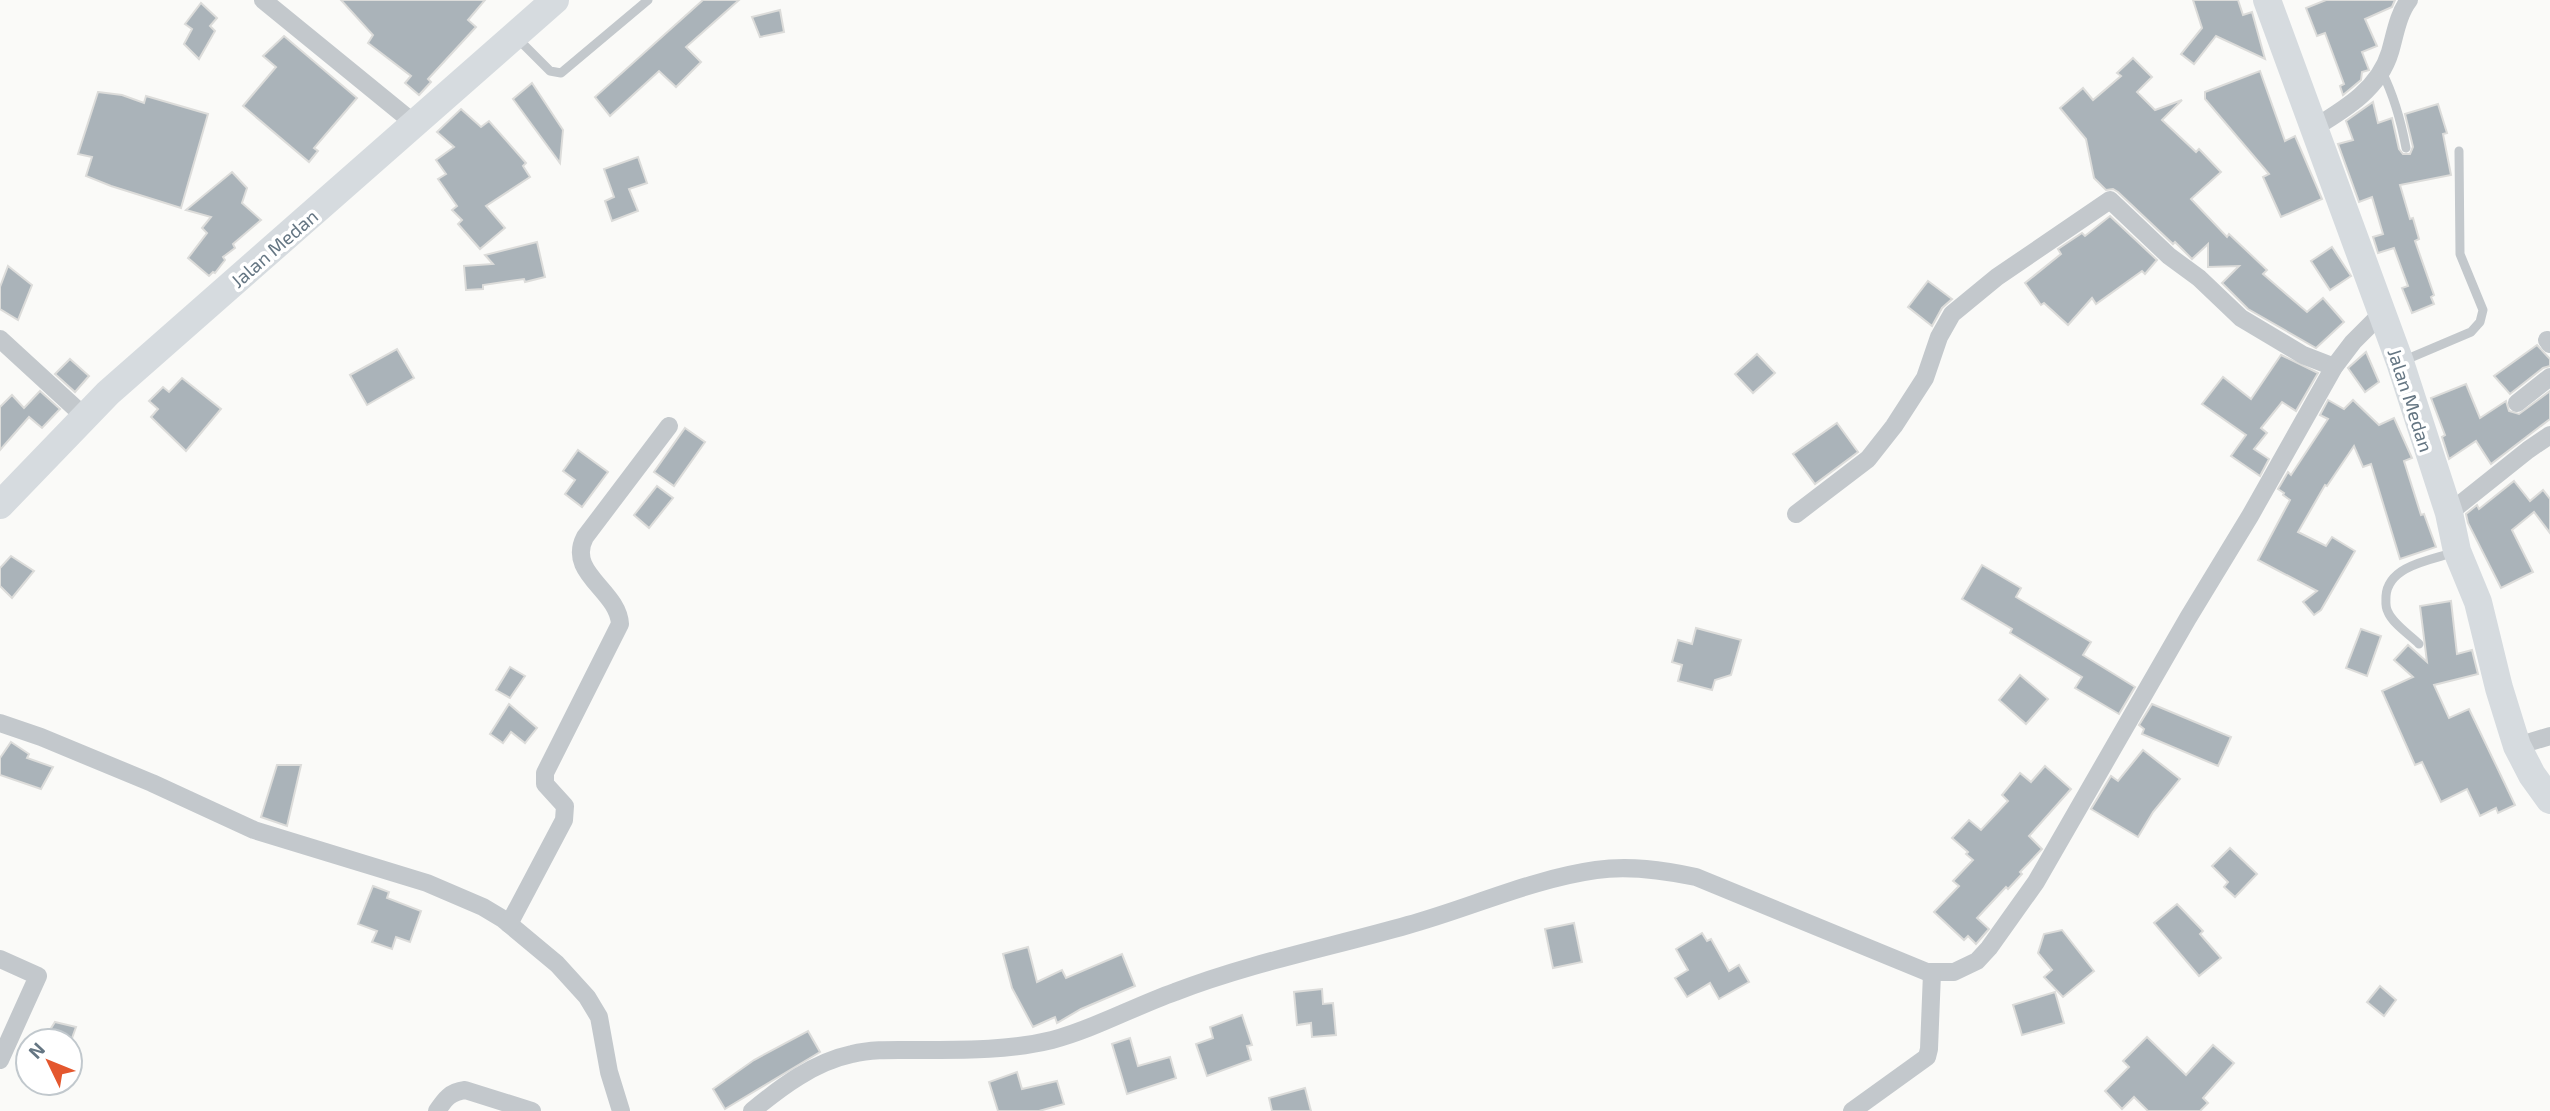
<svg xmlns="http://www.w3.org/2000/svg" width="2550" height="1111" font-family="'Exo 2',sans-serif">
<style>
.building{fill:#aab3b9;stroke:#dcdcda;stroke-width:2}
.lines{fill:none;stroke-linecap:round;stroke-linejoin:round}
.service{stroke:#c3c8cc;stroke-width:9}
.minor{stroke:#c3c8cc;stroke-width:18}
.trunk{stroke:#d6dbdf;stroke-width:28}
.labels{text-anchor:middle;dominant-baseline:central;stroke-width:7;stroke-linejoin:round;paint-order:stroke}
.street-label{font-size:19px;fill:#657683;stroke:#fff}
</style>
<rect width="100%" height="100%" fill="#fafaf8"/>
<g class="building">
<polygon points="341,0 485,0 468,20 476,27 428,79 431,82 419,95 405,83 411,76 368,43 373,35"/>
<polygon points="703,0 739,0 686,47 701,62 676,87 659,71 610,116 595,97"/>
<polygon points="2193,0 2238,0 2243,15 2252,12 2265,59 2216,36 2194,64 2181,54 2202,28"/>
<polygon points="2326,0 2395,0 2392,7 2365,19 2377,46 2362,52 2369,70 2362,72 2361,80 2343,95 2340,86 2344,84 2325,33 2317,36 2306,8"/>
<polygon points="201,3 217,18 210,26 215,31 199,59 184,44 192,29 185,24"/>
<polygon points="780,10 784,32 760,37 752,17"/>
<polygon points="284,36 357,98 314,148 318,151 309,162 243,106 276,67 263,56"/>
<polygon points="2133,58 2152,77 2137,92 2155,110 2182,100 2162,120 2196,152 2199,149 2221,172 2191,199 2227,237 2229,234 2267,270 2263,274 2307,312 2323,298 2344,322 2316,348 2248,309 2222,283 2239,266 2208,267 2208,244 2192,259 2175,242 2173,244 2118,192 2113,189 2106,190 2094,178 2086,139 2060,108 2083,88 2093,100 2121,76 2117,73"/>
<polygon points="2260,71 2285,141 2295,136 2322,199 2281,217 2263,177 2269,174 2205,99 2205,92"/>
<polygon points="532,83 563,130 560,163 513,99"/>
<polygon points="98,92 122,95 144,103 146,96 208,114 181,208 111,186 86,176 92,157 78,154"/>
<polygon points="2373,102 2378,123 2392,118 2399,149 2403,154 2410,154 2413,147 2405,114 2438,104 2447,133 2443,134 2451,175 2400,185 2410,219 2413,218 2419,239 2415,241 2434,295 2431,297 2434,304 2412,313 2402,288 2408,286 2394,248 2378,253 2373,237 2383,234 2372,197 2359,202 2338,144 2353,140 2346,121"/>
<polygon points="461,109 481,127 489,121 526,163 523,166 530,177 486,206 505,228 480,249 458,224 462,220 452,210 457,206 438,179 446,174 436,160 454,147 437,132"/>
<polygon points="638,157 647,183 629,189 638,211 612,221 605,201 614,197 604,169"/>
<polygon points="232,172 247,188 242,203 261,220 233,244 235,248 223,257 225,260 215,273 213,272 209,276 188,258 207,233 202,228 211,217 186,210"/>
<polygon points="2110,216 2157,260 2145,274 2142,271 2096,304 2092,298 2068,325 2044,303 2041,305 2025,283 2061,254 2058,249 2082,233 2085,236"/>
<polygon points="537,242 545,277 525,282 524,279 483,285 483,289 466,290 464,266 493,264 485,255"/>
<polygon points="2332,247 2351,276 2330,290 2311,261"/>
<polygon points="8,266 32,285 18,320 0,309 0,287"/>
<polygon points="1928,281 1952,299 1942,308 1932,326 1908,307"/>
<polygon points="2537,345 2550,359 2550,366 2543,368 2510,394 2494,376"/>
<polygon points="397,349 414,378 367,405 350,375"/>
<polygon points="2366,352 2379,382 2365,392 2348,368"/>
<polygon points="1757,354 1775,373 1753,393 1735,374"/>
<polygon points="2281,355 2318,373 2296,411 2282,402 2261,428 2267,433 2254,449 2269,459 2260,476 2231,456 2246,435 2202,404 2223,377 2251,399"/>
<polygon points="70,359 89,376 75,392 55,374"/>
<polygon points="182,378 221,409 186,451 151,417 158,409 149,401 163,387 169,392"/>
<polygon points="2466,384 2480,418 2506,401 2509,411 2519,414 2550,391 2550,419 2491,464 2476,441 2449,459 2442,437 2445,435 2431,398"/>
<polygon points="40,391 60,409 42,428 29,417 0,450 0,407 12,395 24,408"/>
<polygon points="2328,400 2344,409 2353,400 2379,425 2394,418 2412,458 2404,461 2421,515 2424,514 2436,547 2400,559 2371,464 2363,467 2354,446 2327,486 2325,485 2298,532 2326,546 2332,537 2355,551 2321,610 2314,615 2303,602 2317,591 2258,560 2290,500 2283,495 2284,493 2278,489 2288,472 2291,475 2328,419 2320,415"/>
<polygon points="1837,423 1858,452 1815,484 1793,454"/>
<polygon points="685,428 705,442 674,486 654,472"/>
<polygon points="578,450 608,472 582,507 565,494 575,480 563,471"/>
<polygon points="2514,481 2530,501 2543,490 2550,499 2550,533 2534,512 2512,530 2533,572 2501,588 2468,523 2466,514 2477,505 2479,509"/>
<polygon points="657,486 673,498 649,528 634,515"/>
<polygon points="11,556 34,571 12,598 0,586 0,568"/>
<polygon points="1982,565 2021,588 2016,597 2091,642 2083,655 2135,687 2119,714 2075,688 2082,677 2010,633 2012,629 1962,599"/>
<polygon points="2451,601 2457,654 2472,650 2478,674 2434,685 2449,718 2469,709 2515,805 2498,813 2496,808 2480,816 2467,789 2441,802 2422,762 2415,765 2382,691 2413,677 2394,660 2408,645 2427,662 2420,606"/>
<polygon points="1696,628 1741,640 1731,675 1715,680 1712,690 1678,681 1682,665 1672,662 1678,640 1692,644"/>
<polygon points="2361,629 2381,636 2367,676 2346,668"/>
<polygon points="510,667 525,676 510,698 496,690"/>
<polygon points="2020,675 2048,699 2026,724 1999,700"/>
<polygon points="509,704 537,728 525,743 511,732 503,743 490,734"/>
<polygon points="2152,704 2231,737 2218,766 2142,734 2144,729 2139,725"/>
<polygon points="11,742 29,754 27,758 53,767 41,789 0,775 0,758"/>
<polygon points="2143,750 2180,779 2153,812 2138,837 2091,809 2111,776 2118,781"/>
<polygon points="277,765 301,765 287,826 261,817"/>
<polygon points="2045,766 2071,789 2029,836 2042,849 2020,872 2022,874 2008,889 2006,887 1977,918 1989,929 1976,944 1968,936 1964,940 1934,912 1959,886 1953,881 1973,860 1966,854 1968,852 1952,838 1969,820 1981,830 2008,801 2002,795 2020,773 2031,782"/>
<polygon points="2230,848 2257,874 2235,897 2224,887 2228,882 2212,866"/>
<polygon points="373,886 389,892 387,898 421,911 410,942 396,937 392,949 372,942 377,931 358,924"/>
<polygon points="2177,904 2203,931 2200,934 2221,958 2199,976 2154,923"/>
<polygon points="1574,923 1582,962 1553,968 1545,929"/>
<polygon points="2062,930 2094,971 2063,997 2044,977 2052,970 2038,953 2044,934"/>
<polygon points="1702,933 1707,941 1711,939 1729,971 1739,965 1749,982 1719,999 1710,983 1687,997 1675,978 1688,970 1676,949"/>
<polygon points="1028,947 1037,982 1062,970 1066,978 1122,954 1135,986 1081,1009 1057,1023 1055,1017 1033,1027 1012,988 1003,954"/>
<polygon points="2380,986 2396,1000 2384,1016 2367,1002"/>
<polygon points="1322,989 1323,1004 1333,1003 1336,1035 1312,1037 1311,1023 1297,1025 1294,992"/>
<polygon points="2055,992 2064,1023 2022,1035 2013,1005"/>
<polygon points="1242,1015 1252,1045 1247,1046 1251,1060 1207,1076 1196,1044 1213,1038 1210,1027"/>
<polygon points="55,1022 76,1027 71,1041 43,1041"/>
<polygon points="808,1031 820,1052 725,1109 713,1089 754,1060"/>
<polygon points="2147,1037 2186,1075 2213,1045 2234,1063 2203,1098 2208,1103 2200,1111 2148,1111 2134,1097 2122,1109 2105,1091 2129,1067 2123,1061"/>
<polygon points="1130,1038 1138,1066 1170,1057 1176,1078 1127,1094 1112,1044"/>
<polygon points="1017,1072 1022,1089 1057,1081 1064,1104 1039,1111 998,1111 989,1082"/>
<polygon points="1305,1088 1311,1111 1272,1111 1269,1098"/>
</g>
<g class="lines">
<g class="service">
<polyline points="516,37 550,71 561,73 648,0"/>
<path d="M2382 72C2394 96 2401 121 2406 148"/>
<polyline points="2405,360 2471,332 2480,322 2483,310 2460,254 2459,151"/>
<path d="M2419 644C2410 635 2393 624 2388 612 2385 607 2386 601 2386 596 2388 566 2430 560 2452 553"/>
</g>
<g class="minor">
<polyline points="263,0 415,124"/>
<path d="M2314 128C2345 109 2379 89 2390 52 2395 35 2398 14 2409 0"/>
<polyline points="0,339 85,417"/>
<polyline points="2547,340 2550,344"/>
<polyline points="2517,403 2550,377"/>
<polyline points="2449,513 2528,450 2550,435"/>
<polyline points="1796,514 1868,459 1894,426 1925,378 1939,337 1952,314 1997,277 2110,200 2169,256 2199,278 2241,318 2303,355 2334,367"/>
<polyline points="0,723 41,737 152,783 254,830 427,883 483,907 503,919 557,964 587,997 599,1017 609,1072 621,1111"/>
<polyline points="2517,746 2550,736"/>
<path d="M509 924 564 820 565 806 545 784V773L620 624C618 590 566 573 585 537L669 426"/>
<polyline points="0,959 38,976 0,1060"/>
<path d="M437 1111C445 1099 450 1092 465 1090L532 1111"/>
<path d="M752 1111C781 1087 814 1062 852 1054 873 1049 894 1050 915 1050 961 1050 1007 1051 1052 1040 1094 1029 1133 1007 1175 992 1250 963 1331 947 1408 925 1470 908 1532 879 1596 870 1629 865 1663 870 1696 877L1927 972H1954L1977 961 1989 948 2036 882 2188 618 2250 516 2334 367 2353 342 2382 313"/>
<polyline points="1852,1111 1927,1057 1929,1049 1932,973"/>
</g>
<g class="trunk">
<polyline points="2267,0 2400,362 2449,513 2457,551 2478,602 2499,688 2517,746 2532,775 2550,800"/>
<polyline points="0,505 108,393 555,0"/>
</g>
</g>
<g class="labels">
<g class="street-label">
<text transform="translate(274 248) rotate(-41)">Jalan Medan</text>
<text transform="translate(2411 400) rotate(72)">Jalan Medan</text>
</g>
</g>
<g transform="translate(49 1062) rotate(313)"><circle r="33" fill="#ffffff" stroke="#c1c8cd" stroke-width="2"/>
<path d="M0-5L12 26L0 18L-12 26Z" fill="#e4572e"/>
<text y="-10" font-size="19" font-weight="bold" text-anchor="middle" fill="#657683">N</text>
</g>
</svg>
